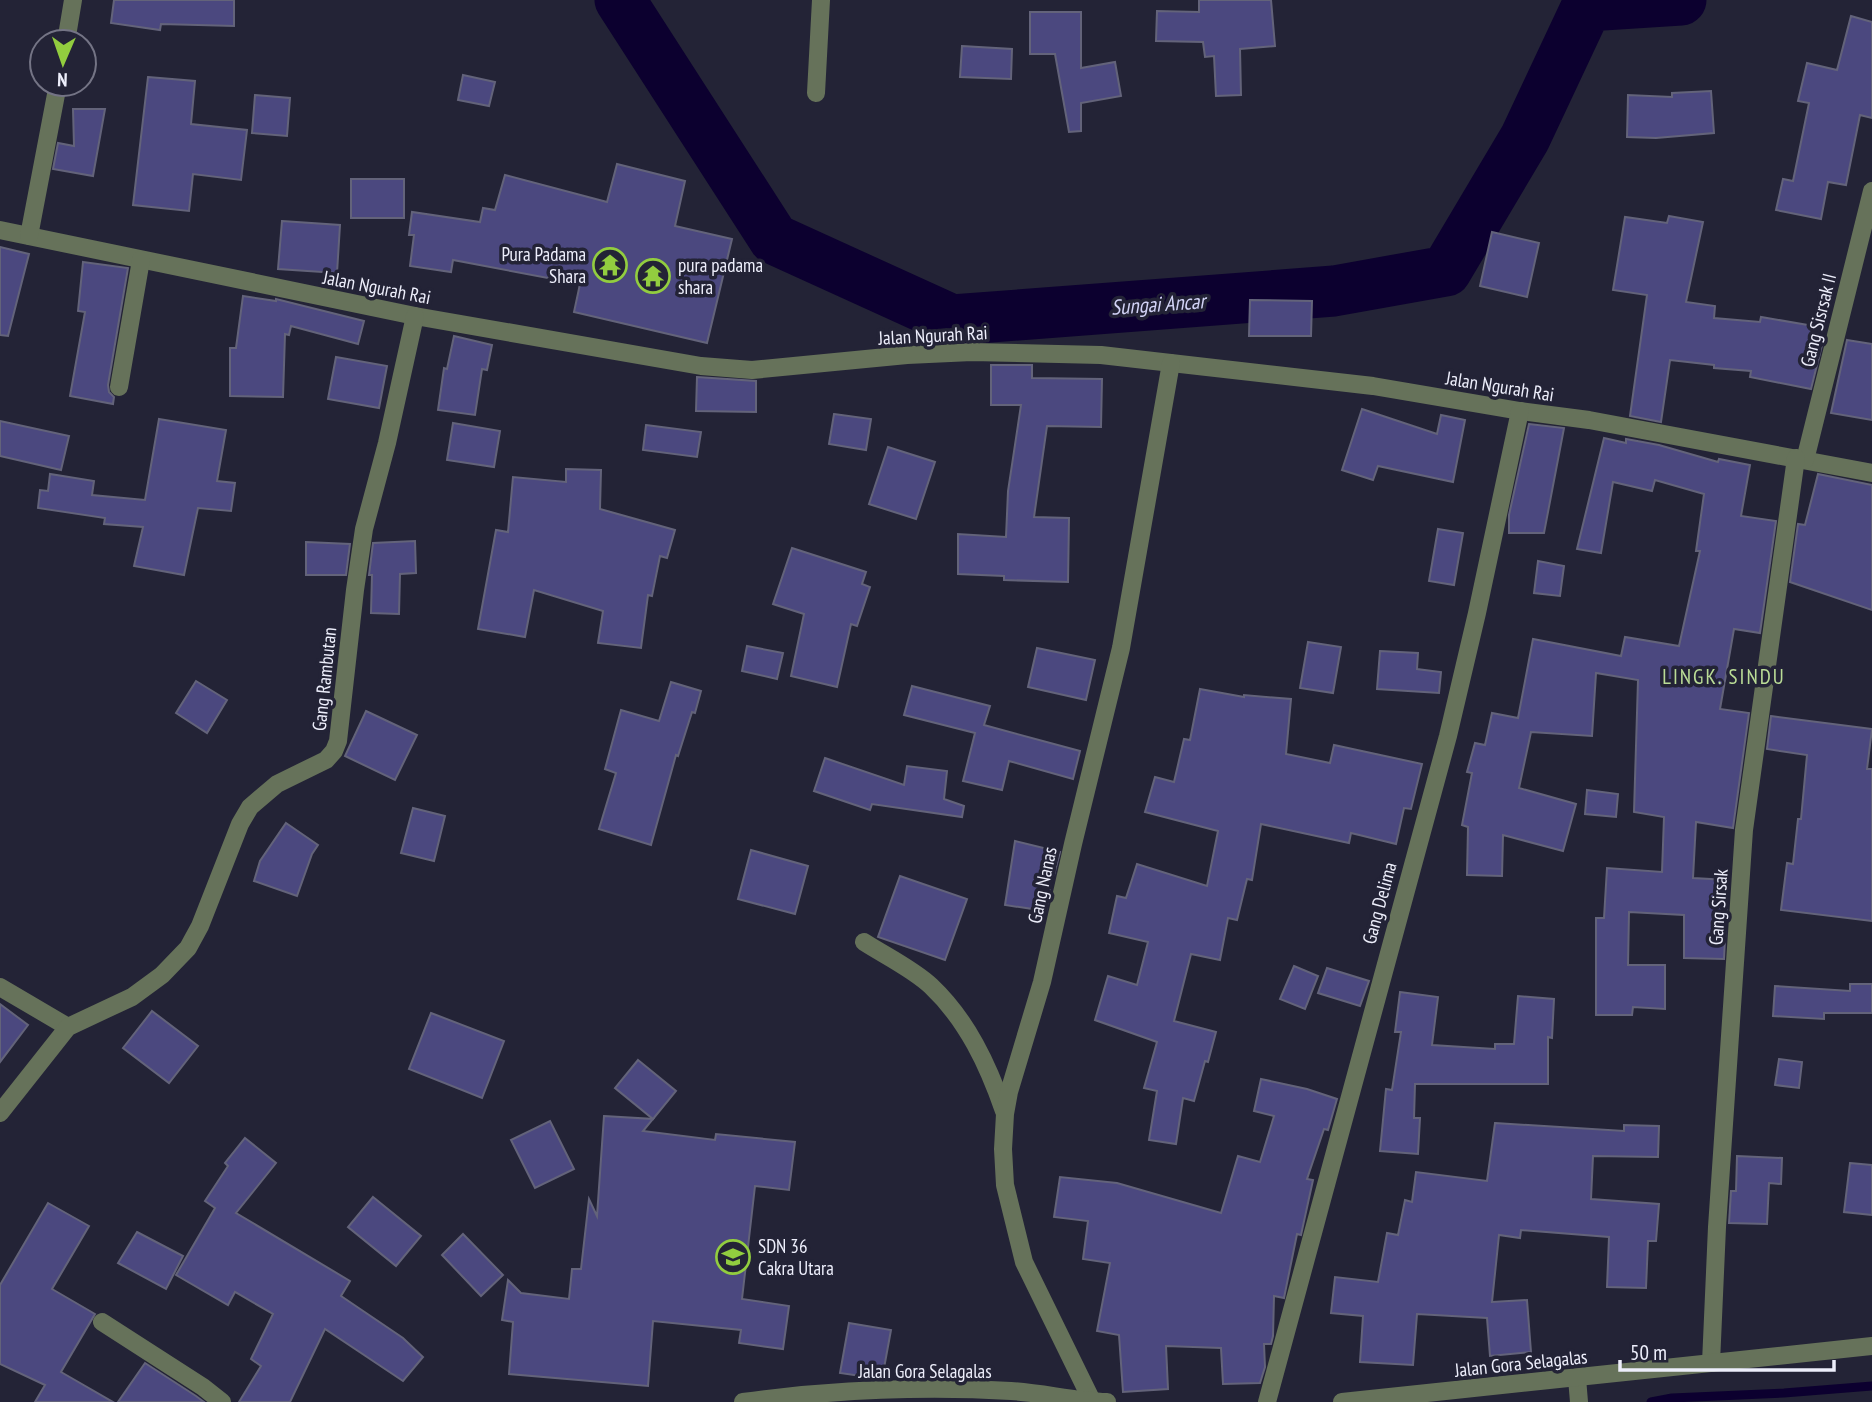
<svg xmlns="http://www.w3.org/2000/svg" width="1872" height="1402" font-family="'PT Sans Narrow',sans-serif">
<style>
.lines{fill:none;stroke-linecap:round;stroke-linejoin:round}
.stream{stroke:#0c002f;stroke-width:9}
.river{stroke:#0c002f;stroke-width:51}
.building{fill:#4b487f;stroke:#63637a;stroke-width:2}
.minor{stroke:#66725a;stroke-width:18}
.labels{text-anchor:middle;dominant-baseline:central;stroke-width:7;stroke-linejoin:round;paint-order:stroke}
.poi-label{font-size:19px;fill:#edeefb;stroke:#232336;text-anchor:start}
.street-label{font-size:19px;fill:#edeefb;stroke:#232336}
.water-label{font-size:21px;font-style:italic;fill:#d2d3f6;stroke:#232336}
.neighbourhood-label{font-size:21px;letter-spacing:2px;fill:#badc96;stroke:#232336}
</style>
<rect width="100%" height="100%" fill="#232336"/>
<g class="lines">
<polyline class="stream" points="1651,1402 1672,1398 1784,1393 1872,1386"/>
<polyline class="river" points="620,0 774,239 952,320 1334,291 1446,271 1525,138 1587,6 1681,0"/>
</g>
<g class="building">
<polygon points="114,0 234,0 234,26 161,24 160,30 111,23"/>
<polygon points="1199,0 1271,0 1275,46 1240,49 1241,95 1216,96 1214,56 1205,57 1203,42 1156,41 1157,11 1199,12"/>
<polygon points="1030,12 1081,12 1081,68 1115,62 1121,96 1081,103 1081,131 1069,132 1055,54 1030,54"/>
<polygon points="1851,16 1872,22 1872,118 1860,115 1846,185 1828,182 1821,219 1776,210 1783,179 1793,181 1809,103 1798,101 1807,63 1837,70"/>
<polygon points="962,46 1012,49 1011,79 960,77"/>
<polygon points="463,75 495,82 489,106 458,100"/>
<polygon points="148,77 195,81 191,124 247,130 241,180 193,174 189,211 133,205"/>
<polygon points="1711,91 1714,133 1656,138 1627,137 1628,95 1672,97 1672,93"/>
<polygon points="255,95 290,98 287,136 252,133"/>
<polygon points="73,109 105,109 93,176 53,169 58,143 74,146"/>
<polygon points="617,164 685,181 675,226 732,239 707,343 574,312 580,284 453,260 451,272 410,266 414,235 409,235 412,212 480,222 483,208 495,210 505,175 607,202"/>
<rect x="351" y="179" width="53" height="39"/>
<polygon points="1669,216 1703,222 1686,302 1715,306 1714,318 1760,322 1761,317 1814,326 1812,335 1824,337 1811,389 1750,377 1751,371 1714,368 1714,365 1670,360 1661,422 1630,416 1647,295 1613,290 1625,217 1667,223"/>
<polygon points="282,221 340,225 337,273 278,269"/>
<polygon points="1492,232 1539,243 1527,297 1480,286"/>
<polygon points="0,247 29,254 8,336 0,335"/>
<polygon points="83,262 128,268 108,385 109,392 114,397 113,404 70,396 85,312 78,311"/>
<polygon points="243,296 276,301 276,299 364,321 358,344 291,326 289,335 285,334 283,397 230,396 230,348 236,348"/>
<polygon points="1250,300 1312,301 1311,336 1249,336"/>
<polygon points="454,336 492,345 487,370 482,369 475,415 438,410 444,368 447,369"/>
<polygon points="1847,340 1872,344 1872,420 1831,413"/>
<polygon points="336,357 387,366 379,408 328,399"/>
<polygon points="991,365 1032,365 1032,378 1102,379 1101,427 1047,426 1034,517 1069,518 1068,582 1004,580 1004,576 958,574 958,534 1006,537 1008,491 1021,405 991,405"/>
<polygon points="697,377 756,381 756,412 696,411"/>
<polygon points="1362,409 1437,434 1441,415 1465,420 1453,482 1378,466 1373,480 1342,470"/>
<polygon points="834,414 871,419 866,450 829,444"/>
<polygon points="159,419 226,430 217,481 235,483 231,511 198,508 184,575 134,566 143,527 104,524 105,518 38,508 40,490 48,491 50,474 94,481 92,495 145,500"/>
<polygon points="0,421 69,436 61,470 0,456"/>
<polygon points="453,423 500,431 494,467 447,460"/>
<polygon points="1529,424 1564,428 1544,533 1509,533 1509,515"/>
<polygon points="646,425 701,432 697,457 643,450"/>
<polygon points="1604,438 1626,443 1626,439 1659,445 1718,462 1719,459 1750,465 1741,516 1776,521 1760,633 1734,629 1720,709 1749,713 1733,828 1696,822 1693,878 1728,880 1724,959 1684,958 1684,915 1629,912 1628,965 1665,965 1665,1009 1633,1007 1632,1015 1596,1015 1596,918 1604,918 1607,868 1662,872 1664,817 1634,812 1638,680 1596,673 1592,736 1531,732 1519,788 1576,804 1563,851 1503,835 1502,876 1467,875 1468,827 1462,825 1472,773 1467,772 1475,743 1485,745 1492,713 1518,718 1533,639 1621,656 1625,637 1679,646 1700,551 1696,551 1704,494 1655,480 1652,491 1613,482 1601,553 1577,549"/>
<polygon points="888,447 935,462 916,519 869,504"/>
<polygon points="566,469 601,470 600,509 675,530 667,558 660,556 652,596 648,595 641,648 598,643 603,611 534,590 525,637 478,629 496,530 508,532 513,477 566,482"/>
<polygon points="1818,474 1872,485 1872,610 1790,582 1798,524 1805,525"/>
<polygon points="1438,529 1463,533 1454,585 1429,581"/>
<polygon points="415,541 416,573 400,574 399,614 371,613 372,575 369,575 373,543"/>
<polygon points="306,542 350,544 346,575 306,575"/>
<polygon points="792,548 866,572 862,584 870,587 857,626 851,624 837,687 791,676 804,614 773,604"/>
<polygon points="1538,561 1564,566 1560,596 1534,593"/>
<polygon points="1308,642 1341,647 1333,693 1300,688"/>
<polygon points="747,646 783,653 777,679 742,671"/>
<polygon points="1037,648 1095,660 1086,700 1028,687"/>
<polygon points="1380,651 1418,653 1417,669 1441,672 1439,693 1377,689"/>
<polygon points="196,681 227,700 207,733 176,713"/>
<polygon points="671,682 701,691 695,713 692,712 678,756 676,755 651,845 599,829 616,773 605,769 621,710 659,721"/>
<polygon points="912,686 990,706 984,725 1080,751 1073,779 1009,761 1002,790 963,781 975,733 904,715"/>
<polygon points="1200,689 1244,697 1244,695 1291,699 1286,754 1330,763 1334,745 1422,764 1411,809 1404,808 1396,844 1351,833 1349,843 1261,824 1252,880 1247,879 1237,920 1228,918 1220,960 1191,954 1174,1021 1216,1032 1208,1062 1205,1061 1194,1101 1183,1098 1176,1144 1149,1140 1157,1091 1144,1088 1157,1042 1095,1020 1108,976 1137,985 1148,942 1109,933 1117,896 1126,898 1137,864 1207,886 1218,831 1145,812 1155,777 1174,782 1184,739 1190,740"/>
<polygon points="366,711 417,735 395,780 345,756"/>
<polygon points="1771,716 1872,729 1867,769 1872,769 1872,921 1781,910 1787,863 1793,864 1798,819 1801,819 1807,755 1767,749"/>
<polygon points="825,758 904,785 907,766 947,771 944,799 964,806 962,817 872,804 870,810 814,791"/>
<polygon points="1587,790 1618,794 1616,817 1585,814"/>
<polygon points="413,808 445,816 434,861 401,853"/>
<polygon points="286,823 318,845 312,854 297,896 254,881 260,861"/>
<polygon points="1015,841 1060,852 1054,875 1052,875 1046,911 1005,905"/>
<polygon points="751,850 808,866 795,914 738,899"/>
<polygon points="900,876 967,899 945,960 878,937"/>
<polygon points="1294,966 1318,976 1305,1009 1280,999"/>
<polygon points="1327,968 1369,981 1360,1006 1318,993"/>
<polygon points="1850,984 1872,984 1872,1013 1824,1013 1824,1019 1773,1016 1775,986 1850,991"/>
<polygon points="1400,992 1438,997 1432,1045 1495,1049 1495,1044 1514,1044 1518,996 1554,999 1552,1038 1548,1037 1548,1084 1415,1084 1414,1118 1420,1118 1418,1154 1380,1151 1386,1089 1392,1090 1401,1032 1395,1032"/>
<polygon points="0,1004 28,1025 0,1062"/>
<polygon points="152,1011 198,1046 169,1083 123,1048"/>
<polygon points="431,1013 504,1041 482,1098 409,1069"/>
<polygon points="1779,1059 1802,1062 1799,1088 1775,1085"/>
<polygon points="638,1060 676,1091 653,1119 615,1088"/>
<polygon points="1261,1079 1307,1089 1337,1099 1328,1130 1324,1129 1307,1179 1313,1180 1301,1235 1297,1234 1284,1298 1274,1296 1273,1336 1271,1344 1264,1344 1265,1367 1260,1383 1223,1384 1221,1348 1166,1346 1168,1389 1123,1392 1119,1335 1097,1331 1110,1263 1083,1259 1088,1221 1054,1217 1060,1177 1117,1183 1221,1213 1238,1156 1260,1162 1274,1116 1254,1111"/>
<polygon points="604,1116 653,1119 643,1131 715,1140 716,1134 795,1142 789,1190 755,1186 742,1299 789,1306 783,1349 739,1343 741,1330 653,1321 648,1386 509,1374 513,1322 502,1320 508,1280 521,1293 569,1299 572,1269 581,1269 589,1199 597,1216"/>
<polygon points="550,1121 574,1169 535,1188 511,1140"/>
<polygon points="1495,1123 1624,1131 1624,1125 1659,1126 1658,1157 1593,1156 1591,1199 1659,1204 1656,1241 1648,1241 1646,1288 1607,1287 1609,1237 1521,1230 1520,1238 1499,1235 1492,1302 1527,1300 1531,1352 1490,1356 1487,1318 1417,1314 1413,1365 1360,1362 1363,1316 1331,1313 1335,1277 1378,1282 1387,1233 1398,1235 1405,1200 1412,1202 1416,1172 1487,1181"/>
<polygon points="245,1138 276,1163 236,1213 350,1281 341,1296 403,1338 423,1357 403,1381 325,1329 290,1402 239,1402 261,1366 251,1359 273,1314 235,1292 228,1305 176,1275 215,1208 205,1201 228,1166 225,1163"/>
<polygon points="1737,1156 1782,1158 1781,1184 1769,1183 1767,1224 1729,1223 1731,1191 1736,1191"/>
<polygon points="1850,1163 1872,1165 1872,1215 1844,1212"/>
<polygon points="373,1197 421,1236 396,1266 348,1227"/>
<polygon points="48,1203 89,1226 52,1289 95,1314 61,1372 113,1402 35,1402 45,1385 0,1364 0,1285"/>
<polygon points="137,1232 183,1256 166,1289 118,1263"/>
<polygon points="463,1234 503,1275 481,1296 442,1255"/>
<polygon points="849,1323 891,1330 882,1379 840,1373"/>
<polygon points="145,1363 196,1396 204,1402 118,1402"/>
</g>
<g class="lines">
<g class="minor">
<polyline points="66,42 73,0"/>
<polyline points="816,93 821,0"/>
<polyline points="0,230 415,316 701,366 752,370 907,355 972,352 1101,355 1373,386 1520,411 1589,420 1872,473"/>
<polyline points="29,236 58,84"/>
<polyline points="119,387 141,260"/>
<polyline points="1805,460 1872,191"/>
<path d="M864 942C884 955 913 969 931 986 967 1020 988 1065 1004 1111"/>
<polyline points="0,987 68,1027"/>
<polyline points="0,1113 68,1027 132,997 162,975 188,948 200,926 240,824 250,807 277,784 326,760 334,751 338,741 355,590 364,529 387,443 415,316"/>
<polyline points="102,1322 203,1387 222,1402"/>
<polyline points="1711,1363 1717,1227 1744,830 1796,458"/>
<polyline points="1577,1378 1579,1402"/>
<polyline points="1092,1401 1024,1262 1005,1185 1003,1149 1005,1114 1009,1092 1042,982 1073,844 1121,648 1171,363"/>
<path d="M743 1402C831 1390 922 1386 1011 1391 1043 1393 1075 1401 1107 1402"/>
<polyline points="1267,1402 1448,736 1477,613 1520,411"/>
<polyline points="1342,1402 1872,1346"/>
</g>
</g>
<defs>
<g id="temple-ring" transform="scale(1.75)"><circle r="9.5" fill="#232336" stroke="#92cd3f" stroke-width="1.5"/><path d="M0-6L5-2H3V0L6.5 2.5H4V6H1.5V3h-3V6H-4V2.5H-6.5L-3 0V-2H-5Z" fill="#92cd3f"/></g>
<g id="school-ring" transform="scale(1.75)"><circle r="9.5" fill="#232336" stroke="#92cd3f" stroke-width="1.5"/><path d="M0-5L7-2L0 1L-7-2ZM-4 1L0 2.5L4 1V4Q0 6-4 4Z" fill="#92cd3f"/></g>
</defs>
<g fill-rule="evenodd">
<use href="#temple-ring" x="610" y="265"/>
<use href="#temple-ring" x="653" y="276"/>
<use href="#school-ring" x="733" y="1257"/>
</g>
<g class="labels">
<g class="poi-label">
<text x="586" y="254" text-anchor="end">Pura Padama<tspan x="586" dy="22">Shara</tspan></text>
<text x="678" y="265">pura padama<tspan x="678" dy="22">shara</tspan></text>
<text x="758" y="1246">SDN 36<tspan x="758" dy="22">Cakra Utara</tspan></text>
</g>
<g class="street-label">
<text transform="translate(377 287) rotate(11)">Jalan Ngurah Rai</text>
<text transform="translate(1818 320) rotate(-76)">Gang Sisrsak II</text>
<text transform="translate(933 335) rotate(-3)">Jalan Ngurah Rai</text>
<text transform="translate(1500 386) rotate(9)">Jalan Ngurah Rai</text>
<text transform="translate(324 679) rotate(-84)">Gang Rambutan</text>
<text transform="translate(1042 885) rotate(-78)">Gang Nanas</text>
<text transform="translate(1379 903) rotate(-75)">Gang Delima</text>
<text transform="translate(1718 907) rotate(-86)">Gang Sirsak</text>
<text transform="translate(1521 1363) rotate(-6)">Jalan Gora Selagalas</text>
<text x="925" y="1371">Jalan Gora Selagalas</text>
</g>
<g class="water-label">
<text transform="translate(1158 304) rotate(-4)">Sungai Ancar</text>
</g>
<g class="neighbourhood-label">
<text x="1724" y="676">LINGK. SINDU</text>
</g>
</g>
<g transform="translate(63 63) rotate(182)"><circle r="33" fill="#232336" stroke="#747485" stroke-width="2"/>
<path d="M0-5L12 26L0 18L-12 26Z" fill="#92cd3f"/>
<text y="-10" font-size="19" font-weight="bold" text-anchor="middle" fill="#edeefb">N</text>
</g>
<path d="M1620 1360v10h214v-10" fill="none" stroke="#edeefb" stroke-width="3.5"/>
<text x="1630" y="1360" font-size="21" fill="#edeefb" stroke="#232336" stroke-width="5" paint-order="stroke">50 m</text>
</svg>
